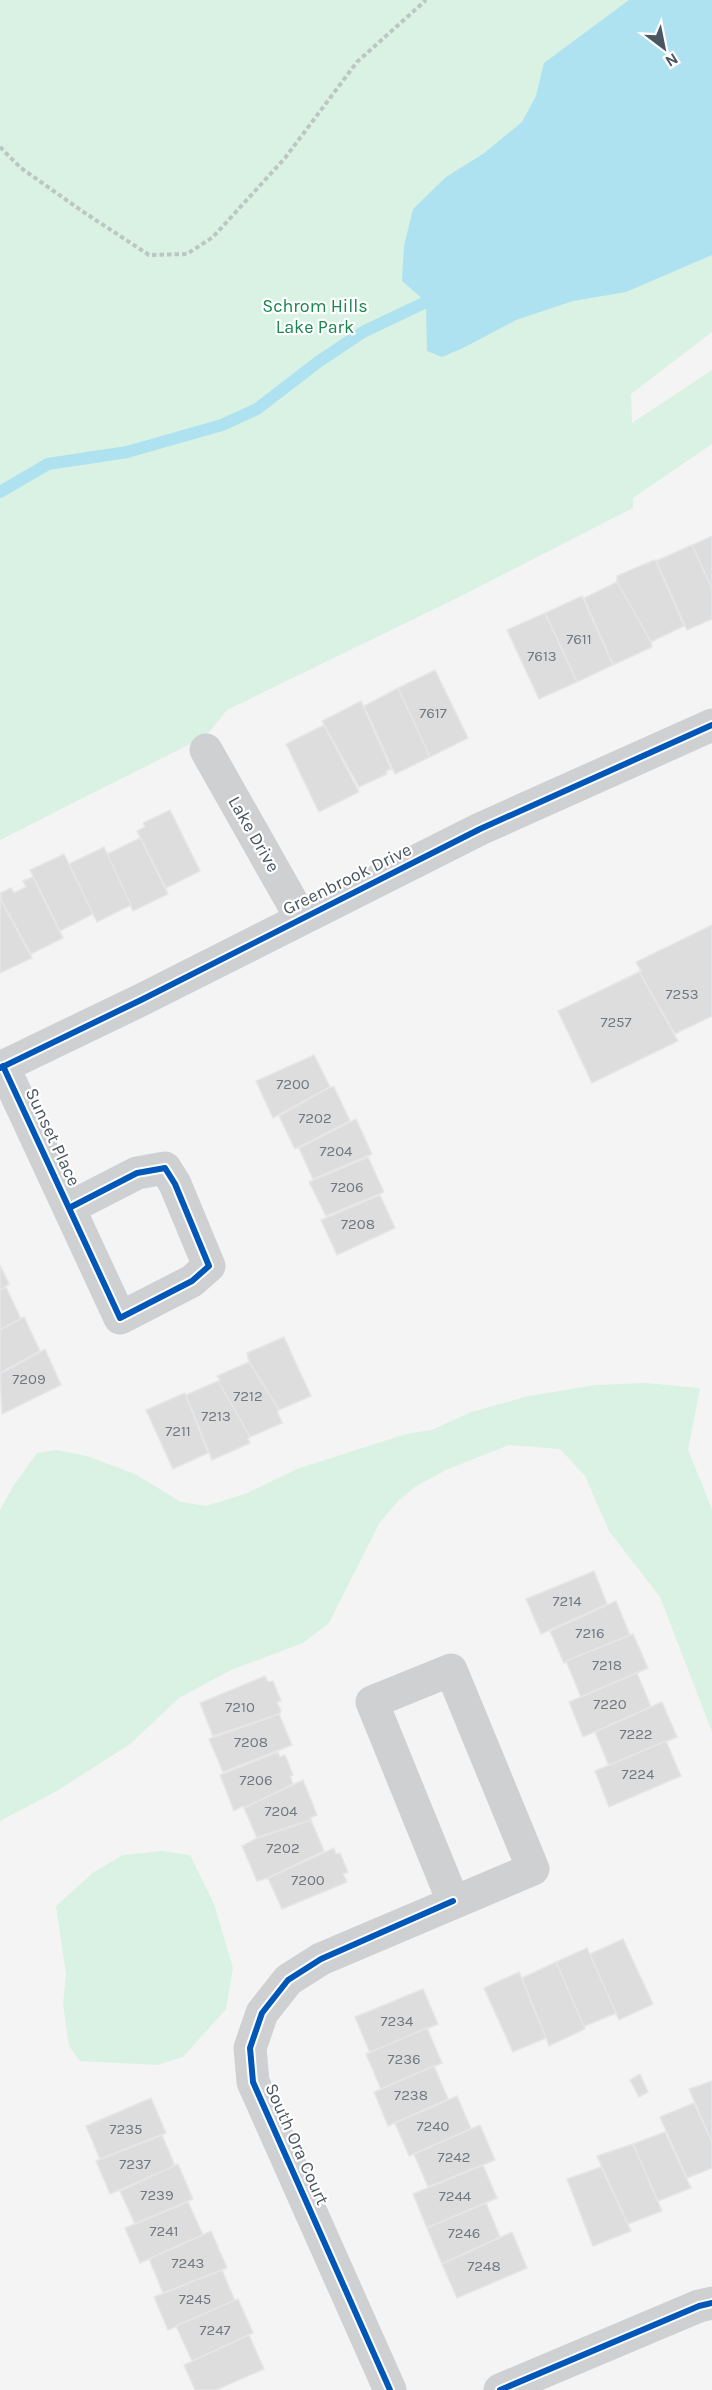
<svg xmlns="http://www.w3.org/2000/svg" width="712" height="2390" font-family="Karla,sans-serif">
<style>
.green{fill:#d9f2e3}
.water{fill:#aee2f0}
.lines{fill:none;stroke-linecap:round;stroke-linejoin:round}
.stream{stroke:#aee2f0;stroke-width:12}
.building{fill:#ddddde;stroke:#e5e6e7;stroke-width:1.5}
.path{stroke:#bcc7c4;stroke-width:4;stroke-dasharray:4.5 3;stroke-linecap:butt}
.minor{stroke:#ced0d2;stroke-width:33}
.cycleway-casing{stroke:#fff;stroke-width:10}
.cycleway{stroke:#0057b8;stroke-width:6}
.labels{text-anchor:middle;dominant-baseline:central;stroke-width:4.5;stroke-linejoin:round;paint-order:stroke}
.number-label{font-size:15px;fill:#707881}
.park-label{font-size:18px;fill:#17864f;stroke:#fff}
.street-label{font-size:18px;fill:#4a5661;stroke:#fff}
</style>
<rect width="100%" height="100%" fill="#f4f4f4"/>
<g class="green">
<polygon points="0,0 712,0 712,332 631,394 632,423 712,370 712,444 633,498 633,508 457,598 227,710 206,736 0,840"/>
<polygon points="645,1383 700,1388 688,1450 712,1509 712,1732 660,1597 609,1531 585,1476 560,1449 509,1445 446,1470 415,1487 399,1500 380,1522 329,1623 303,1643 231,1670 179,1698 130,1744 57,1791 0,1821 0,1510 14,1485 37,1453 56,1450 87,1456 135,1474 181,1502 206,1506 245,1494 297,1469 406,1434 432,1430 471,1412 529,1396 595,1385"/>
<polygon points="162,1851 190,1855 214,1904 233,1968 226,2009 183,2057 157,2065 80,2061 69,2046 63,2004 66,1974 56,1906 94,1872 123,1855"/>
</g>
<polygon class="water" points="629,0 712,0 712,255 626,292 573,301 516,320 465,347 442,357 427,351 426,302 402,281 404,246 413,209 446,177 483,154 522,122 536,96 544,63"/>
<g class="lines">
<polyline class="stream" points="0,492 48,464 127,452 222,425 257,409 318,362 363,332 426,302"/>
</g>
<g class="building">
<polygon points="712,536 712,589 692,545"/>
<polygon points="692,545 712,589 712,619 687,630 656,561"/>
<polygon points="654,560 656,561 684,626 651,642 617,582 617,576"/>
<polygon points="617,582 651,642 652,647 613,665 584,598"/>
<polygon points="582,596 613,665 577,682 545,613"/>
<polygon points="545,613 577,682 539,699 507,630"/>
<polygon points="435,670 468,738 430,757 398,688"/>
<polygon points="398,688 430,757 395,774 364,706"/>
<polygon points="361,701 391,769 386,771 387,774 359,787 322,721"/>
<polygon points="324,725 359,792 319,812 286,744"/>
<polygon points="170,810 200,871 166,888 137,831 145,827 143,823"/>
<polygon points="140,838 168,894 133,911 107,854"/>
<polygon points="104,847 131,905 97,922 69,864"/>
<polygon points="64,854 93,914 60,931 30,870"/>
<polygon points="33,877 63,938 31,954 1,900 0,893 11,888 14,893 26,887 23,881"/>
<polygon points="1,900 32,958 0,973 0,901"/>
<polygon points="712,925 712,1016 675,1034 639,972 641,971 636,962"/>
<polygon points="639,972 678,1041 592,1083 558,1011"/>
<polygon points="314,1055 330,1087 273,1118 256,1081"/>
<polygon points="330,1087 334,1087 350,1121 295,1149 279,1116"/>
<polygon points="356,1119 372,1154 313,1179 299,1148"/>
<polygon points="368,1157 384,1192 326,1216 309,1182"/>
<polygon points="380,1195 395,1228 337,1255 321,1220"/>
<polygon points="0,1265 9,1284 0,1290"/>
<polygon points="6,1287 21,1319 0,1330 0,1290"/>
<polygon points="24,1317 40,1351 0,1373 0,1330"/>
<polygon points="284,1337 311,1396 279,1410 249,1362 247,1353"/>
<polygon points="45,1349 61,1385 2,1414 0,1374"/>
<polygon points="249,1362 279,1410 277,1411 282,1423 250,1437 218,1381 220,1380 217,1376"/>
<polygon points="218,1381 250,1437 248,1438 250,1443 212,1460 186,1395"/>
<polygon points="185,1393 208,1453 173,1469 146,1410"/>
<polygon points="594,1571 607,1604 541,1634 526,1599"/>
<polygon points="616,1601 630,1635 564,1663 550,1631"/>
<polygon points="633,1634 648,1668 581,1697 566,1661"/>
<polygon points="637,1673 651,1707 583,1737 569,1702"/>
<polygon points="265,1676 268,1682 273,1681 281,1701 277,1702 281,1711 279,1714 213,1736 200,1703"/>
<polygon points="662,1702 677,1737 609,1766 595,1732"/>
<polygon points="279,1714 292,1745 223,1772 209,1739"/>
<polygon points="666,1741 681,1776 609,1807 595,1771"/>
<polygon points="278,1752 280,1757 285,1755 293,1775 290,1776 293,1784 244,1808 243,1806 234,1811 220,1775"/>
<polygon points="303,1780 317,1815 310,1818 311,1820 257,1838 244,1808"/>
<polygon points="311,1820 324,1851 268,1878 257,1881 242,1846 257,1838"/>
<polygon points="334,1848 336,1854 340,1853 348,1872 343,1874 347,1882 282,1909 268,1878"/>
<polygon points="623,1939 653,2004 619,2020 590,1954"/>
<polygon points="587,1948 616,2013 583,2027 556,1962"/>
<polygon points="556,1962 585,2029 549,2046 522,1978"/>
<polygon points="519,1972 546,2038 513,2052 484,1988"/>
<polygon points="423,1989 438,2024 370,2053 355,2017"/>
<polygon points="427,2028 442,2063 381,2089 366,2054"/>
<polygon points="434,2066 448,2099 388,2126 374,2092"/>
<polygon points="640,2074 648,2092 639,2097 630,2080"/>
<polygon points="712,2081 712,2142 689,2089"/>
<polygon points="457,2096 471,2129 409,2156 395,2123"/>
<polygon points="151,2098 166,2133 100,2159 86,2126"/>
<polygon points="694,2103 712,2142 712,2168 687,2178 660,2117"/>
<polygon points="480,2125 495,2160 428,2187 414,2154"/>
<polygon points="665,2132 691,2188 658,2201 633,2144"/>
<polygon points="162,2135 175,2166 110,2194 96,2161"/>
<polygon points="633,2144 662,2211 628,2224 597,2156"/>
<polygon points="178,2164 193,2199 135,2224 120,2191"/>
<polygon points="483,2165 497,2198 427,2228 413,2194"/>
<polygon points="601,2167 631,2231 593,2246 567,2179"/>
<polygon points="188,2202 203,2235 140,2263 125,2228"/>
<polygon points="486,2203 500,2237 442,2264 427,2228"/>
<polygon points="211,2231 227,2268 163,2293 149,2259"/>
<polygon points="512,2232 527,2268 457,2298 442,2264"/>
<polygon points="222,2270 235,2301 168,2330 154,2297"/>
<polygon points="238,2299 253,2333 192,2361 176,2326"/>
<polygon points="249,2335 264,2369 216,2390 195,2390 184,2365"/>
</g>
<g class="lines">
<polyline class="path" points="0,147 21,168 82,211 149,255 187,254 213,237 285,158 357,62 426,0"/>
<g class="minor">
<polyline points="206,750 301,918"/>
<polyline points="3,1066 120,1318 192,1281 209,1266 175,1184 165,1168 137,1173 69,1208"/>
<polyline points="0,1068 141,1000 480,829 712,725"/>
<polyline points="390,2390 253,2082 250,2048 262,2013 288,1980 321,1959 533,1869 451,1670 372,1702 453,1901"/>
<polyline points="500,2390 699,2306 712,2303"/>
</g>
<g class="cycleway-casing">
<g id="cycleway">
<polyline points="3,1066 120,1318 192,1281 209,1266 175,1184 165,1168 137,1173 69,1208"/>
<polyline points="0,1068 141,1000 480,829 712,725"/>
<polyline points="390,2390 253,2082 250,2048 262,2013 288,1980 321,1959 453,1901"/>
<polyline points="500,2390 699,2306 712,2303"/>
</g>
</g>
<use href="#cycleway" class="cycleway"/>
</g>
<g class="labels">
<g class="number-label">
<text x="579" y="639">7611</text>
<text x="542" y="656">7613</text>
<text x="433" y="713">7617</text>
<text x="682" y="994">7253</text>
<text x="616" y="1022">7257</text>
<text x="293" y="1084">7200</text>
<text x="315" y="1118">7202</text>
<text x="336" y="1151">7204</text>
<text x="347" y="1187">7206</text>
<text x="358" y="1224">7208</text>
<text x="29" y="1379">7209</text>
<text x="248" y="1396">7212</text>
<text x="216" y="1416">7213</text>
<text x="178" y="1431">7211</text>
<text x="567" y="1601">7214</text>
<text x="590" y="1633">7216</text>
<text x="607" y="1665">7218</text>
<text x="610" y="1704">7220</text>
<text x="240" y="1707">7210</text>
<text x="636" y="1734">7222</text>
<text x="251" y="1742">7208</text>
<text x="638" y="1774">7224</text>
<text x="256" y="1780">7206</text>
<text x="281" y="1811">7204</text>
<text x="283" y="1848">7202</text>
<text x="308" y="1880">7200</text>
<text x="397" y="2021">7234</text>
<text x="404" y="2059">7236</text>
<text x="411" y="2095">7238</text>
<text x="433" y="2126">7240</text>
<text x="126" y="2129">7235</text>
<text x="454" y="2157">7242</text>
<text x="135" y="2164">7237</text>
<text x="157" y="2195">7239</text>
<text x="455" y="2196">7244</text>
<text x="164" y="2231">7241</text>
<text x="464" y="2233">7246</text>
<text x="188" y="2263">7243</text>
<text x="484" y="2266">7248</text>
<text x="195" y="2299">7245</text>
<text x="215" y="2330">7247</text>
</g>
<g class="park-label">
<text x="315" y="306">Schrom Hills<tspan x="315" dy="21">Lake Park</tspan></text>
</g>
<g class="street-label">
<text transform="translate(254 834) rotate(60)">Lake Drive</text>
<text transform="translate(347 879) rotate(-26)">Greenbrook Drive</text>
<text transform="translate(53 1137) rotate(65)">Sunset Place</text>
<text transform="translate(297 2144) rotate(66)">South Ora Court</text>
</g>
</g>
<g transform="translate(664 48) rotate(148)" stroke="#ffffff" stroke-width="4.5" paint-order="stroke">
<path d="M0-4.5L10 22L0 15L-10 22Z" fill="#4a5661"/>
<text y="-9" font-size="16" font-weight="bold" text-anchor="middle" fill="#4a5661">N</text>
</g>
</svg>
